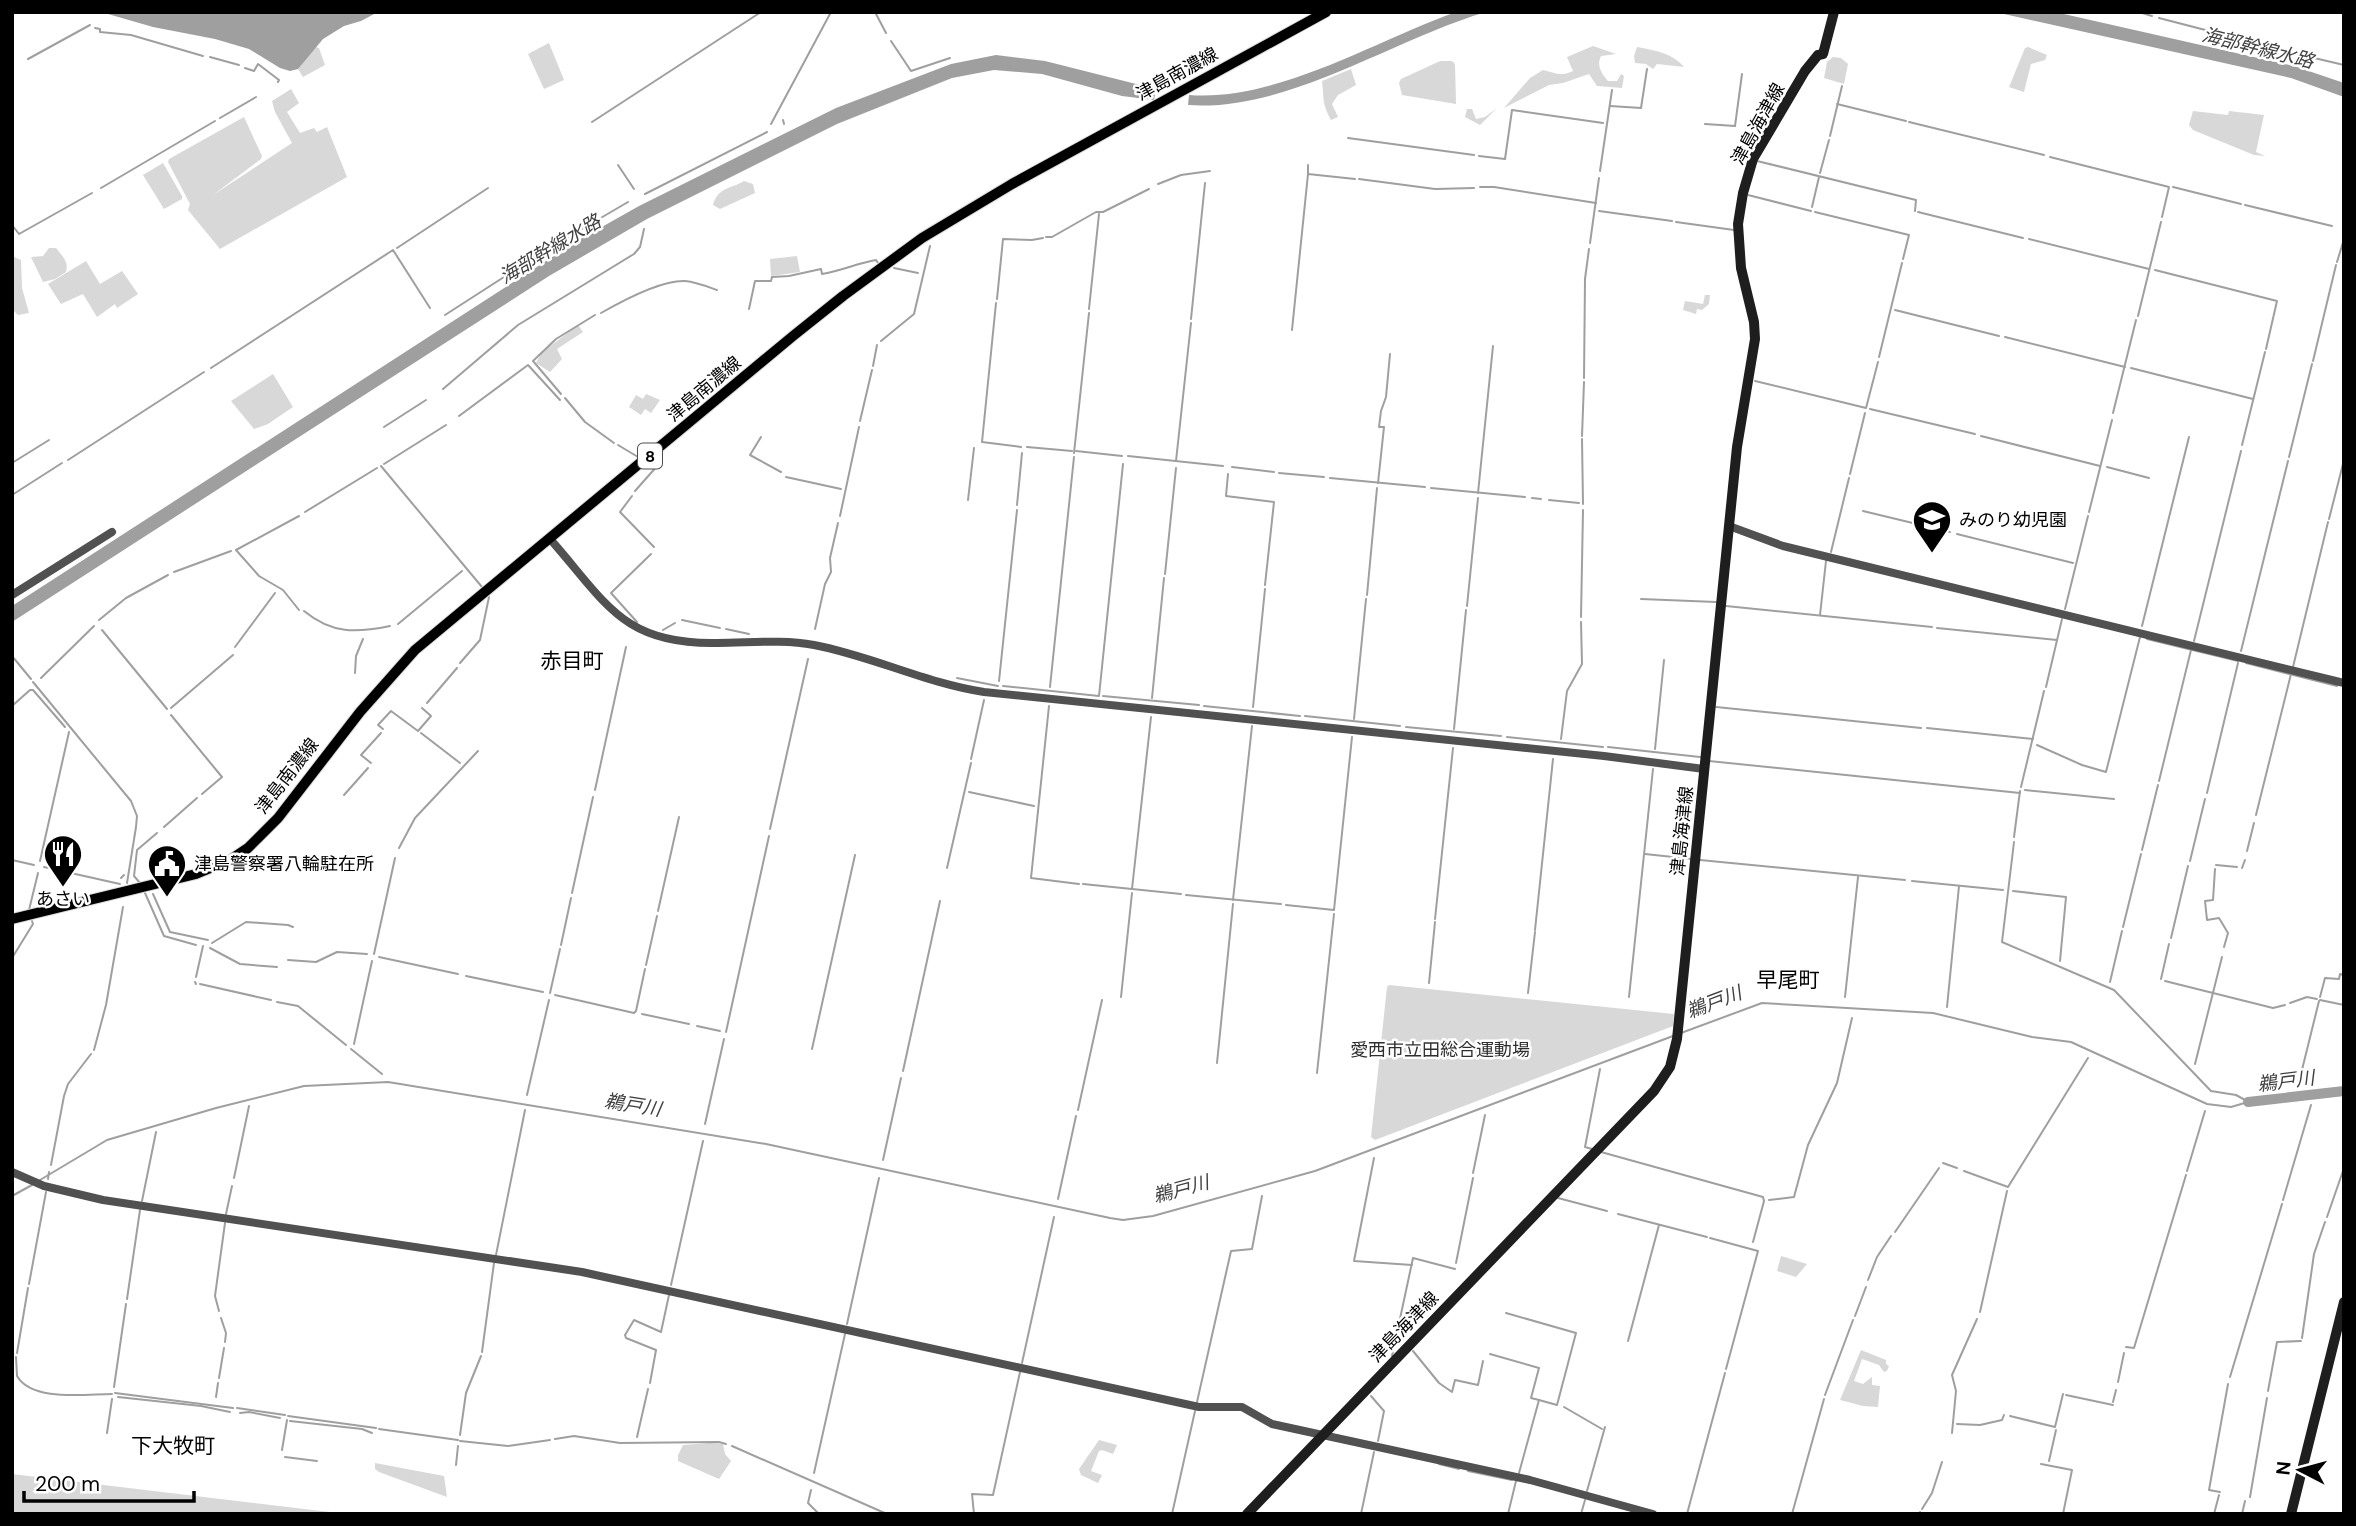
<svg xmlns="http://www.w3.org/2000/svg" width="2356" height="1526" font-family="'DM Sans','Noto Sans JP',sans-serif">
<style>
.green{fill:#d8d8d8}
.water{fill:#9f9f9f}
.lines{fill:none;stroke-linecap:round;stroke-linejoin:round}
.stream{stroke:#9f9f9f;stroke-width:2}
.river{stroke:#9f9f9f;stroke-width:10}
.primary-casing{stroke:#dbdbdb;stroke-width:12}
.tertiary{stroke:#515151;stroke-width:8}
.secondary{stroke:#1e1e1e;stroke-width:10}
.primary{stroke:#000;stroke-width:10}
.labels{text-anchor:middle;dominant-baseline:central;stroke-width:5;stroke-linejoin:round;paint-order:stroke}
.shield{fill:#fff;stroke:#4c4c4c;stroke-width:2}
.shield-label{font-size:16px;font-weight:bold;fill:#000}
.street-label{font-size:18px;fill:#000;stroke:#fff}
.poi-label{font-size:18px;fill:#000;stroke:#fff;text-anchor:start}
.park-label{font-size:18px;fill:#2f2f2f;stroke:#fff}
.water-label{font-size:19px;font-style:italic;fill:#404040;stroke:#fff}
.quarter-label{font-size:21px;fill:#000;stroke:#fff}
</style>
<rect width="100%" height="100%" fill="#fff"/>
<g class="green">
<polygon points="549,43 564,80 544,89 528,54"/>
<path d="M1593 46 1616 54 1601 56C1596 66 1602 74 1608 81H1617L1621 74 1624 76 1622 88 1597 86 1589 74 1563 83 1549 85 1504 108 1530 78 1543 70C1556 73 1560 77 1573 71L1567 57Z"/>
<polygon points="315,47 319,48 325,65 303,77 298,69"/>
<path d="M1637 47C1653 50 1673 53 1684 67L1657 64 1653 69 1646 64 1635 63 1634 56Z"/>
<polygon points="2028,47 2047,55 2045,60 2031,64 2024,92 2009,87 2025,48"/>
<polygon points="1833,57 1841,58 1848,64 1844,84 1824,78 1827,62"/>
<polygon points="1440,61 1452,61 1455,64 1456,104 1402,95 1399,83 1401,79"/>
<path d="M1351 69 1356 85 1338 95 1332 104 1338 117 1331 120C1322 103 1324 99 1322 81Z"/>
<polygon points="291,89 299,103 287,112 300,133 314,128 317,132 327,127 347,177 220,249 188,210 190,204 168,162 169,159 244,117 262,156 261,159 213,195 292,143 275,112 272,101"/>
<polygon points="1497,108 1480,125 1465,117 1467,109 1472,109 1476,119 1485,117"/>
<polygon points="2193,111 2228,115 2229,111 2264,115 2256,152 2265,156 2254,155 2193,130 2189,125"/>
<polygon points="163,163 182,196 182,199 164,209 143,175"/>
<path d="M744 181 753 184 755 193 720 209 713 205C718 187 731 189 744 181Z"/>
<path d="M49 248H56C62 256 69 261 66 272L55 279 43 282 31 257 43 256Z"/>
<polygon points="12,256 21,260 22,288 29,313 18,315 13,310"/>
<polygon points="797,256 800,272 771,276 770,259"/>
<polygon points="86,261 100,284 122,271 138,294 117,308 115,304 97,317 83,294 61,304 48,284"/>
<polygon points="1705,295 1710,295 1709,304 1702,310 1697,309 1696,314 1683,310 1685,301 1703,304"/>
<polygon points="578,325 583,332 557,349 562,359 550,372 536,363 541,353"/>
<polygon points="273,374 293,407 268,424 254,429 231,401"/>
<polygon points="646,394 660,400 651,413 645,409 641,415 629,407 636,395 643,399"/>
<polygon points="1389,985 1674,1014 1673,1026 1375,1140 1371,1137 1387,987"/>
<polygon points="1781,1256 1807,1264 1796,1277 1777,1271"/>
<polygon points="1861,1350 1886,1360 1886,1364 1889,1366 1887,1371 1884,1372 1879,1365 1862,1359 1854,1381 1863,1384 1872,1377 1872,1385 1880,1386 1878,1407 1863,1406 1840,1400"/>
<polygon points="1099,1440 1117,1445 1113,1454 1102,1450 1099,1451 1091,1471 1102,1475 1098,1483 1081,1475 1079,1469"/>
<polygon points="710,1443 723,1444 725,1454 731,1461 719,1479 678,1461 678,1455 683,1445"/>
<polygon points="375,1463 444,1476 447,1497 379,1472 375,1469"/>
<polygon points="12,1474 347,1514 12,1514"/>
</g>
<g class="water">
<polygon points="101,12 378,12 361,21 344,26 323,39 298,69 290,71 280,68 249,49 215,39 153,27"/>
<path d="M1456 12H1486C1391 40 1288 112 1188 105L1189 95C1276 102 1375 41 1456 12Z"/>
<polygon points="1995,12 2055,12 2294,66 2344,83 2344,97 2291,78"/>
<polygon points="996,55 1045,61 1156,89 1154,100 1122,96 1042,74 994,70 952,78 837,124 647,219 549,276 12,622 12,606 577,241 639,206 836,108 951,64"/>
</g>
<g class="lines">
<g class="stream">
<polyline points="875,12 886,33"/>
<polyline points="2139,12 2152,16"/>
<polyline points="2159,18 2306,56"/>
<polyline points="95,28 100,29 100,32 131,35 203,56"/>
<polyline points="891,41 911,71 950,58"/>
<polyline points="210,57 239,65"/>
<polyline points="2310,57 2344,65"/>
<polyline points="28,59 90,25"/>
<polyline points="245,68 254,71 258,64 279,80 278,82"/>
<polyline points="1837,104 1906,121"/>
<polyline points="1610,106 1641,108 1647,69"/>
<polyline points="220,118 256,97"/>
<polyline points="783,120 784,124"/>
<polyline points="592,122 761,12"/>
<polyline points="1909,122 2044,155"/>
<polyline points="771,124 831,12"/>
<polyline points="1705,124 1735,126 1742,74"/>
<polyline points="1830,136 1842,86"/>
<polyline points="1348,138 1474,155"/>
<polyline points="1479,156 1505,159 1512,110 1603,123"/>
<polyline points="2050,157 2169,187 2162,217"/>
<polyline points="1757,161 1916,200 1915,211"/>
<polyline points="618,165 634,189"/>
<polyline points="1600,171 1612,90"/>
<polyline points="1820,173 1829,140"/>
<polyline points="1308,174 1308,165"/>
<polyline points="1359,179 1435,189 1474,188"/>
<polyline points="1158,184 1181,175 1210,171"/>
<polyline points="1480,187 1494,187 1596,203"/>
<polyline points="2173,187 2241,204"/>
<polyline points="101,188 215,121"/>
<polyline points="645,194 767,132"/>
<polyline points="1748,195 1811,211"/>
<polyline points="2245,205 2332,226"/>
<polyline points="1812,207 1819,177"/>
<polyline points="1599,211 1672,221"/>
<polyline points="1815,212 1909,235 1903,259"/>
<polyline points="1918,212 2023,238"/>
<polyline points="1676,222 1734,230"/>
<polyline points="12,225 19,234 92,193"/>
<polyline points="1046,237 1052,237 1096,212 1103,212 1149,189"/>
<polyline points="2029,239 2149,269"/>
<polyline points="1590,243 1599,178"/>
<polyline points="397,248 488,188"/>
<polyline points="2337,262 2344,239"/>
<polyline points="894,268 918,273"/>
<polyline points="2155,270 2277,301 2266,349"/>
<polyline points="997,299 1003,239 1032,240 1043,238"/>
<polyline points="996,303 982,442 1021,447"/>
<path d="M749 309 755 281H771L772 277 789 276 821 269 822 274C841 271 858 263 876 260L878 263"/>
<polyline points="1089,309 1099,214"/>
<polyline points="1895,310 1999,336"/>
<path d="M601 313C622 301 661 280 685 281 696 282 706 286 717 290"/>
<polyline points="445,315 546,250 628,202"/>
<polyline points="2138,316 2161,222"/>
<polyline points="1191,319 1205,183"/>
<polyline points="1292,330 1308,174 1355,179"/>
<polyline points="2005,337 2125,367"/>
<polyline points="881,341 914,314 930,246"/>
<polyline points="1879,357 1902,263"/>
<polyline points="2313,361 2336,265"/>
<polyline points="873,366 877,345"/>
<polyline points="211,368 393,250 430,308"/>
<polyline points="2131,368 2253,399"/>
<polyline points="1584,378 1585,279 1589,249"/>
<polyline points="1755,381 1866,408 1878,362"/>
<polyline points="443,389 518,325 634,254 640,247 644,229"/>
<polyline points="561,394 533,361 556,339 595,315"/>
<polyline points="565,398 585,422 614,443"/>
<polyline points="1870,409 1975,434"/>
<polyline points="2113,413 2136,320"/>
<polyline points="459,416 528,365 560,400"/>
<polyline points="860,421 872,370"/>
<polyline points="384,427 426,400"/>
<polyline points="1582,436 1584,382"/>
<polyline points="1981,436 2100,466"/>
<polyline points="761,437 750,455 781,472"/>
<polyline points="1582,439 1583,504"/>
<polyline points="618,445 638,457"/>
<polyline points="2242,445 2265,352"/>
<polyline points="1027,447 1072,451"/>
<polyline points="1076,451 1122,456"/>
<polyline points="1074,453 1089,313"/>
<polyline points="1128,456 1223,466"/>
<polyline points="2289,457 2312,364"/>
<polyline points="68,460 204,372"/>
<polyline points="1176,461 1191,323"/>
<polyline points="12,463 49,440"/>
<polyline points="384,464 446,425"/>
<polyline points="381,466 482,587"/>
<polyline points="1232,467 1274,472"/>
<polyline points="2107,467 2149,478"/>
<polyline points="1279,473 1324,477"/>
<polyline points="1228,474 1226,496 1274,502 1265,585"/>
<polyline points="1850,474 1865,413"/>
<polyline points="786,477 841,489"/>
<polyline points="1330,478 1425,487"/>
<polyline points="1378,483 1384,427 1379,427 1381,411 1386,397 1390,354"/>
<polyline points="1431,488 1525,497"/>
<polyline points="635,491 658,465 653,460"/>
<polyline points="1478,493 1493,346"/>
<polyline points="12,495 62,463"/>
<polyline points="632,496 620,512 654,547"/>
<polyline points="1532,498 1541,499"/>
<polyline points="968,500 974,448"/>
<polyline points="1549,500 1579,503"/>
<polyline points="1017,505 1022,453"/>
<polyline points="1863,511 1950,532"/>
<polyline points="305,512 377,468"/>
<polyline points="2089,512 2112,420"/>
<polyline points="840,516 859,427"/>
<polyline points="2329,519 2344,460"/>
<polyline points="1957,534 2073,563"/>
<polyline points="1831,552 1849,478"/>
<polyline points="174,572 231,551"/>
<polyline points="1165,574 1176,468"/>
<polyline points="1367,595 1377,488"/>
<polyline points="1641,599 1716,602"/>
<polyline points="1467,606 1478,498"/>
<polyline points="1726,606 1932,627"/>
<polyline points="2065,609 2088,516"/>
<polyline points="299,610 283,590 259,576 236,550 299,516"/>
<path d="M304 611C332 634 356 633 390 626"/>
<polyline points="1820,615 1826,561"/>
<polyline points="1581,617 1583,510"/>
<polyline points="99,620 126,598 168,575"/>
<polyline points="682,620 720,628"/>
<polyline points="637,622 611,593 651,554"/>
<polyline points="398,624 462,571"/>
<polyline points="2142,626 2189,437"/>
<polyline points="1937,628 2057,640"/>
<polyline points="726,629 749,634"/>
<polyline points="815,629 825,584 831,572 830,558 838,523"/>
<polyline points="102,630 167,709"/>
<polyline points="663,630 675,623"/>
<polyline points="2147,639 2238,661"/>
<polyline points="2194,641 2241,451"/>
<polyline points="235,647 275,593"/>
<polyline points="2241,651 2288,461"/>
<polyline points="12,656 31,679"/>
<polyline points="460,663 480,640 489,597"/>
<polyline points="2246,663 2337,686"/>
<polyline points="2293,667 2328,522"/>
<polyline points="355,673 356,656 363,639"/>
<polyline points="41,678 94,626"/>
<polyline points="957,678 998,686"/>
<polyline points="999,681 1017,510"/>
<polyline points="33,682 131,801 137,816 136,827 127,883"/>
<polyline points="1003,686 1099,696 1123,464"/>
<polyline points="1050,687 1074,457"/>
<polyline points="2046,687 2062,619"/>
<polyline points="1103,696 1199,705"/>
<polyline points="1152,698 1164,578"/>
<polyline points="427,703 457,668"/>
<polyline points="12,706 30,690 33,690 65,727"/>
<polyline points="1049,706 1031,878 1079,884"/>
<polyline points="1204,706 1300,716"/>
<polyline points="1253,707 1265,589"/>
<polyline points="1716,707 1921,728"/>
<polyline points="171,708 233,655"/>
<polyline points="171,715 222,777 202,794"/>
<polyline points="1305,716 1400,726"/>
<polyline points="1354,719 1366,599"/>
<polyline points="1406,727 1501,736"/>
<polyline points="1927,728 2033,739"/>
<polyline points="383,729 378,725 391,711 418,731 431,716 422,708"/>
<polyline points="1454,729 1466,610"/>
<polyline points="421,733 460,763"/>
<polyline points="1507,737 1603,747"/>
<polyline points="1561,739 1567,691 1582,664 1581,622"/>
<polyline points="2037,745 2082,765 2106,772 2140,637"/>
<polyline points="1608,747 1700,757"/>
<polyline points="1655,749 1664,660"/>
<polyline points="971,759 984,700"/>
<polyline points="1709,761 2020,793"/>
<polyline points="371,763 361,755 381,733"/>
<polyline points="2159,781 2191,650"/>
<polyline points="2021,787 2044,691"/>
<polyline points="595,790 626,647"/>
<polyline points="2025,790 2114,799"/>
<polyline points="969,792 1034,806"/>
<polyline points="2207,793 2238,663"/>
<polyline points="344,795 368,768"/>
<polyline points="2256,815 2291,674"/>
<polyline points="164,827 197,798"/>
<polyline points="770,829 808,659"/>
<polyline points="2014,837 2020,791"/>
<polyline points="2014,842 2002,942 2114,990 2211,1091 2236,1095 2247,1101"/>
<polyline points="399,848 415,818 478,751"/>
<polyline points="2142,850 2158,785"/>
<polyline points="2247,851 2254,823"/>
<polyline points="1645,854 1692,859"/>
<polyline points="12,860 34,865"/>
<polyline points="1700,860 1905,880"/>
<polyline points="40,861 69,732"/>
<polyline points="2190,861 2205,799"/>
<polyline points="2216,865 2237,867"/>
<polyline points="44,867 120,884"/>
<polyline points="947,868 971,763"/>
<polyline points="2242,868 2245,860"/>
<polyline points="2215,869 2213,900 2205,901 2207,920 2219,918 2228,933 2224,947"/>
<polyline points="121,878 124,875"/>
<polyline points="1912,881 2003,890"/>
<polyline points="140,883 134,876 137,850 157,833"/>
<polyline points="1083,884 1181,894"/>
<polyline points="1132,889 1151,717"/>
<polyline points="2013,891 2066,897 2060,961"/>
<polyline points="145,893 164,936 196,945"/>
<polyline points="572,893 593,797"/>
<polyline points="153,894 170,932 208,940"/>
<polyline points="1186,895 1281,904"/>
<polyline points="1233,900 1252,726"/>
<polyline points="1286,905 1334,910 1352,737"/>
<polyline points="29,910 38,873"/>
<polyline points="658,911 679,817"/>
<polyline points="1435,919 1453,748"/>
<polyline points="2123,927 2141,854"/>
<polyline points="1535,930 1553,759"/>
<polyline points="2171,938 2188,866"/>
<polyline points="212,943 246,922 288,925 293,927"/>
<polyline points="561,945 571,898"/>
<polyline points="210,948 240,964 277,967"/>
<polyline points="374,954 395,858"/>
<polyline points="379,957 458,974"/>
<polyline points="12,958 33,924 32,921"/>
<polyline points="288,960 316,962 337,952 367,954"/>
<polyline points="646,965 657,916"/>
<polyline points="466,976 543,992"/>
<polyline points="196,977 203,946"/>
<polyline points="2161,979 2169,944"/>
<polyline points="2165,981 2273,1008 2285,1005"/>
<polyline points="195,982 196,984"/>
<polyline points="2110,982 2122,931"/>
<polyline points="1429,983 1435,922"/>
<polyline points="200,984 271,1000"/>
<polyline points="550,993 560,949"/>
<polyline points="1528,993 1535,932"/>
<polyline points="555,995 634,1013 636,1011 645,969"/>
<polyline points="1121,997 1132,893"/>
<polyline points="1629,997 1653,769"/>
<polyline points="1845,997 1858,877"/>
<polyline points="2320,997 2325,978 2339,979 2340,974 2344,975"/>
<polyline points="2320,1000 2344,1005"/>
<polyline points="277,1002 298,1006 346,1045"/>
<polyline points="2290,1003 2307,997 2317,999"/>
<polyline points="1947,1007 1959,886"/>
<polyline points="642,1014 689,1024"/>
<polyline points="697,1026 720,1031"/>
<polyline points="726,1032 769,836"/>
<polyline points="1681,1033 1762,1003 1933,1013 2032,1037 2071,1042 2207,1104 2231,1107 2248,1102"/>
<polyline points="354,1044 372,961"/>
<polyline points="351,1049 382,1074"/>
<polyline points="812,1049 855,855"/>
<polyline points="94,1050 106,1005 123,907"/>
<polyline points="1217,1063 1233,904"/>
<polyline points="2195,1064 2222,957"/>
<polyline points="903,1071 940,901"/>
<polyline points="1317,1073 1334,914"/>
<polyline points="2298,1086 2319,1001"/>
<polyline points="527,1095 549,1000"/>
<polyline points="2312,1098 2312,1095"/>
<polyline points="1078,1110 1102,1000"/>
<polyline points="705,1124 724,1039"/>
<polyline points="1592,1149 1585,1147 1600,1069"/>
<polyline points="1601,1152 1763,1197 1764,1201 1753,1242"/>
<polyline points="1374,1158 1354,1261 1412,1265"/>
<polyline points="883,1160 901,1078"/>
<polyline points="1943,1163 1957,1168"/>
<polyline points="51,1165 64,1096 68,1084 91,1054"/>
<polyline points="1964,1171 2008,1187 2088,1058"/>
<polyline points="2187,1171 2205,1111"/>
<polyline points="1473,1173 1485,1115"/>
<polyline points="234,1178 249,1106"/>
<polyline points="48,1179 49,1172"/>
<polyline points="40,1180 107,1140 216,1108 304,1086 388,1082 766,1144 1110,1218 1123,1220 1153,1216 1315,1171 1673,1036"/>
<polyline points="12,1196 32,1185"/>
<polyline points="1558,1198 1607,1211"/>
<polyline points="1058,1199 1076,1116"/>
<polyline points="1769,1200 1794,1197 1808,1145 1837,1083 1852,1018"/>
<polyline points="2283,1200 2311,1105"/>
<polyline points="142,1201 156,1132"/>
<polyline points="226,1214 232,1186"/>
<polyline points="1618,1214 1707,1237"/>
<polyline points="2327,1217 2344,1168"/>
<polyline points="1895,1232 1939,1168"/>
<polyline points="1710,1238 1758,1251 1726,1369"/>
<polyline points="496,1255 525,1110"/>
<polyline points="1456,1263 1473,1178"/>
<polyline points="1868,1280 1877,1257 1891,1236"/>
<polyline points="29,1284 46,1192"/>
<polyline points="671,1285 703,1141"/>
<polyline points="127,1299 140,1210"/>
<polyline points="219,1311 215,1296 225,1223"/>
<polyline points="1980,1312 2007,1191"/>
<polyline points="1506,1313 1576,1333 1557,1405 1539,1400"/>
<polyline points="1855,1316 1866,1287"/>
<polyline points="221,1318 226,1333 225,1342"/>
<polyline points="847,1324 879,1178"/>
<polyline points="2302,1338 2314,1254 2325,1222"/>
<polyline points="1628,1341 1659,1225"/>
<polyline points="2126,1347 2134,1348 2186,1175"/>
<polyline points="1413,1351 1439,1383 1452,1392 1455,1380 1478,1385 1483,1361"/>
<polyline points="482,1352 494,1263"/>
<polyline points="17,1353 28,1288"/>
<polyline points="1490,1354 1539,1368 1531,1398 1539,1400 1519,1473"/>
<polyline points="1392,1356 1413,1258 1455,1269"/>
<path d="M16 1357 17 1376C32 1402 85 1394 112 1394"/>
<polyline points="1022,1363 1054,1217"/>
<polyline points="2230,1377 2282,1204"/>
<polyline points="219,1378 224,1348"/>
<polyline points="2118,1382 2124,1353"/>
<polyline points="650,1383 656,1350 626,1338 625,1335 634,1320 661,1332 669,1295"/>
<polyline points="114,1387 126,1304"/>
<polyline points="2268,1391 2277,1342 2301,1341"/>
<polyline points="115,1393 233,1408"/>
<polyline points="1825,1395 1853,1320"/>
<polyline points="2066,1395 2113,1405"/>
<polyline points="1371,1396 1384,1411 1378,1441"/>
<polyline points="118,1397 201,1406 230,1412"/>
<polyline points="216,1397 218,1383"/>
<polyline points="1197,1402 1231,1251 1252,1249 1262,1196"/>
<polyline points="2113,1402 2116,1390"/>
<polyline points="1564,1407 1602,1429"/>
<polyline points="237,1408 285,1415"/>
<polyline points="240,1413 249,1412 280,1418"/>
<polyline points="288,1416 376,1428"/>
<polyline points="2010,1416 2055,1427 2063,1394"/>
<polyline points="290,1421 362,1429 372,1433"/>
<polyline points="1957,1424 1980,1425 2002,1420 2004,1415"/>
<polyline points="379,1429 458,1440"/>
<polyline points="107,1433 112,1399"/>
<polyline points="1952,1433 1956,1391 1952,1375 1977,1319"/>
<polyline points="460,1435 466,1393 481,1356"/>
<polyline points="637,1437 648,1389"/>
<polyline points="555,1439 574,1436 620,1443 719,1442 726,1444"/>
<polyline points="460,1441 508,1446 550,1440"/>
<polyline points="732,1446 887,1514"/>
<polyline points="282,1450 287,1420"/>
<polyline points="285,1457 317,1461"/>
<polyline points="2049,1461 2056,1430"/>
<polyline points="1439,1464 1459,1469"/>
<polyline points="2041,1464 2072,1470 2063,1514"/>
<polyline points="456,1465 458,1446"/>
<polyline points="1468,1471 1512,1480"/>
<polyline points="814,1473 845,1334"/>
<polyline points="811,1490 808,1503 819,1514"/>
<polyline points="1587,1491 1605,1427"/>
<polyline points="2220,1492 2209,1490 2228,1384"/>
<polyline points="2250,1497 2267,1398"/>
<polyline points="1922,1509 1932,1493 1942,1462"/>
<polyline points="974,1514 972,1494 993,1495 1020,1372"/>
<polyline points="1172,1514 1195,1411"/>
<polyline points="1361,1514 1374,1452"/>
<polyline points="1508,1514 1516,1481"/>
<polyline points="1581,1514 1585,1500"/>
<polyline points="1687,1514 1725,1373"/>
<polyline points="1792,1514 1824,1399"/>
<polyline points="1919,1514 1920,1512"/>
<polyline points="2214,1514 2219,1495"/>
<polyline points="2242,1514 2245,1501"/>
</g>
<polyline class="river" points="2248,1102 2344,1091"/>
<g class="primary-casing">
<polyline id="primary" points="12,919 196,874 230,860 248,848 278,818 360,712 415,650 793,336 843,296 922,238 1012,184 1326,12"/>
</g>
<g class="tertiary">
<polyline points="1729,526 1783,546 2344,683"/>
<path d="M550 539C606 602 622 645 717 643 749 643 782 639 814 645 872 656 925 683 984 692L1604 756 1704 769"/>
<polyline points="12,595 112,532"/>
<polyline points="12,1172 44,1186 103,1200 582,1272 1199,1407 1242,1407 1272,1424 1530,1480 1653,1514"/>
</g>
<g class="secondary">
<polyline points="1247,1514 1654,1091 1670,1067 1677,1039 1737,447 1755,339 1754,322 1741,268 1738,224 1743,193 1753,159 1805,71 1818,55 1823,54 1834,12"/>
<polyline points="2291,1514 2344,1302"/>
</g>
<use href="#primary" class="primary"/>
</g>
<defs>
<g id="school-pin" transform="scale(2.0125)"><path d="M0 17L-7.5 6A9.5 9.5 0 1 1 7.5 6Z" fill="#000" stroke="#fff"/><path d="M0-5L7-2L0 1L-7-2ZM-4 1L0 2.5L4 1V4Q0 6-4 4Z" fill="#fff"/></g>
<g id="restaurant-pin" transform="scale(2.0125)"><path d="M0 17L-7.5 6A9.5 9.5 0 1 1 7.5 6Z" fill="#000" stroke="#fff"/><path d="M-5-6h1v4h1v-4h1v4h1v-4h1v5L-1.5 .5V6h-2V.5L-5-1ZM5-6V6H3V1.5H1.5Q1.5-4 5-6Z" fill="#fff"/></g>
<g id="civic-pin" transform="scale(2.0125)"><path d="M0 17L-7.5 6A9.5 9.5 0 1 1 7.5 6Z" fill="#000" stroke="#fff"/><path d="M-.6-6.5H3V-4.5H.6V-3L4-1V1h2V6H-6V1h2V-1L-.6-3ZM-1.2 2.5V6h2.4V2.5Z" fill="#fff"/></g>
</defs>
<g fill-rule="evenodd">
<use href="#school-pin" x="1932" y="520"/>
<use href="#restaurant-pin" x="63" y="854"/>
<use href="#civic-pin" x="167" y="864"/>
</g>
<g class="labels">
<rect class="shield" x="638" y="443.5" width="24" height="25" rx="5"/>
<g class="shield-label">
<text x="650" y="456">8</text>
</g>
<g class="street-label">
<text transform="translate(1177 74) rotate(-29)">津島南濃線</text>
<text transform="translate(1758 124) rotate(-61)">津島海津線</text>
<text transform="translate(704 389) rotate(-40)">津島南濃線</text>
<text transform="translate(287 776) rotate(-52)">津島南濃線</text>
<text transform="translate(1682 831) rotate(-84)">津島海津線</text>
<text transform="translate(1404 1327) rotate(-46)">津島海津線</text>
</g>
<g class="poi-label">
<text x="1959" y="520">みのり幼児園</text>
<text x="194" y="864">津島警察署八輪駐在所</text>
<text x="63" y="899" text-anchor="middle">あさい</text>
</g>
<g class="park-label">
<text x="1440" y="1050">愛西市立田総合運動場</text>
</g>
<g class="water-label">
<text transform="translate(2258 48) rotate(14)">海部幹線水路</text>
<text transform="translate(550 249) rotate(-31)">海部幹線水路</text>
<text transform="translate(1714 1002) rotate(-21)">鵜戸川</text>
<text transform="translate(2286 1081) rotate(-7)">鵜戸川</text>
<text transform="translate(633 1105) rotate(9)">鵜戸川</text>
<text transform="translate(1181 1189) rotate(-15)">鵜戸川</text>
</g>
<g class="quarter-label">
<text x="572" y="661">赤目町</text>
<text x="1788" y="980">早尾町</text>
<text x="173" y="1446">下大牧町</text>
</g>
</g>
<rect width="2356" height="1526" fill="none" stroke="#000000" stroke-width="28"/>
<g transform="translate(2300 1470) rotate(276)" stroke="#ffffff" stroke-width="5" paint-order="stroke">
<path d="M0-5L12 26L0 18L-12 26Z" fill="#000000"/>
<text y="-10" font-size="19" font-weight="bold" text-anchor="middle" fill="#000000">N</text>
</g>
<path d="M24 1491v10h170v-10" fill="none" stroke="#000000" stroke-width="3.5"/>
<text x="35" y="1491" font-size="21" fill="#000000" stroke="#ffffff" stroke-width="5" paint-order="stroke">200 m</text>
</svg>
